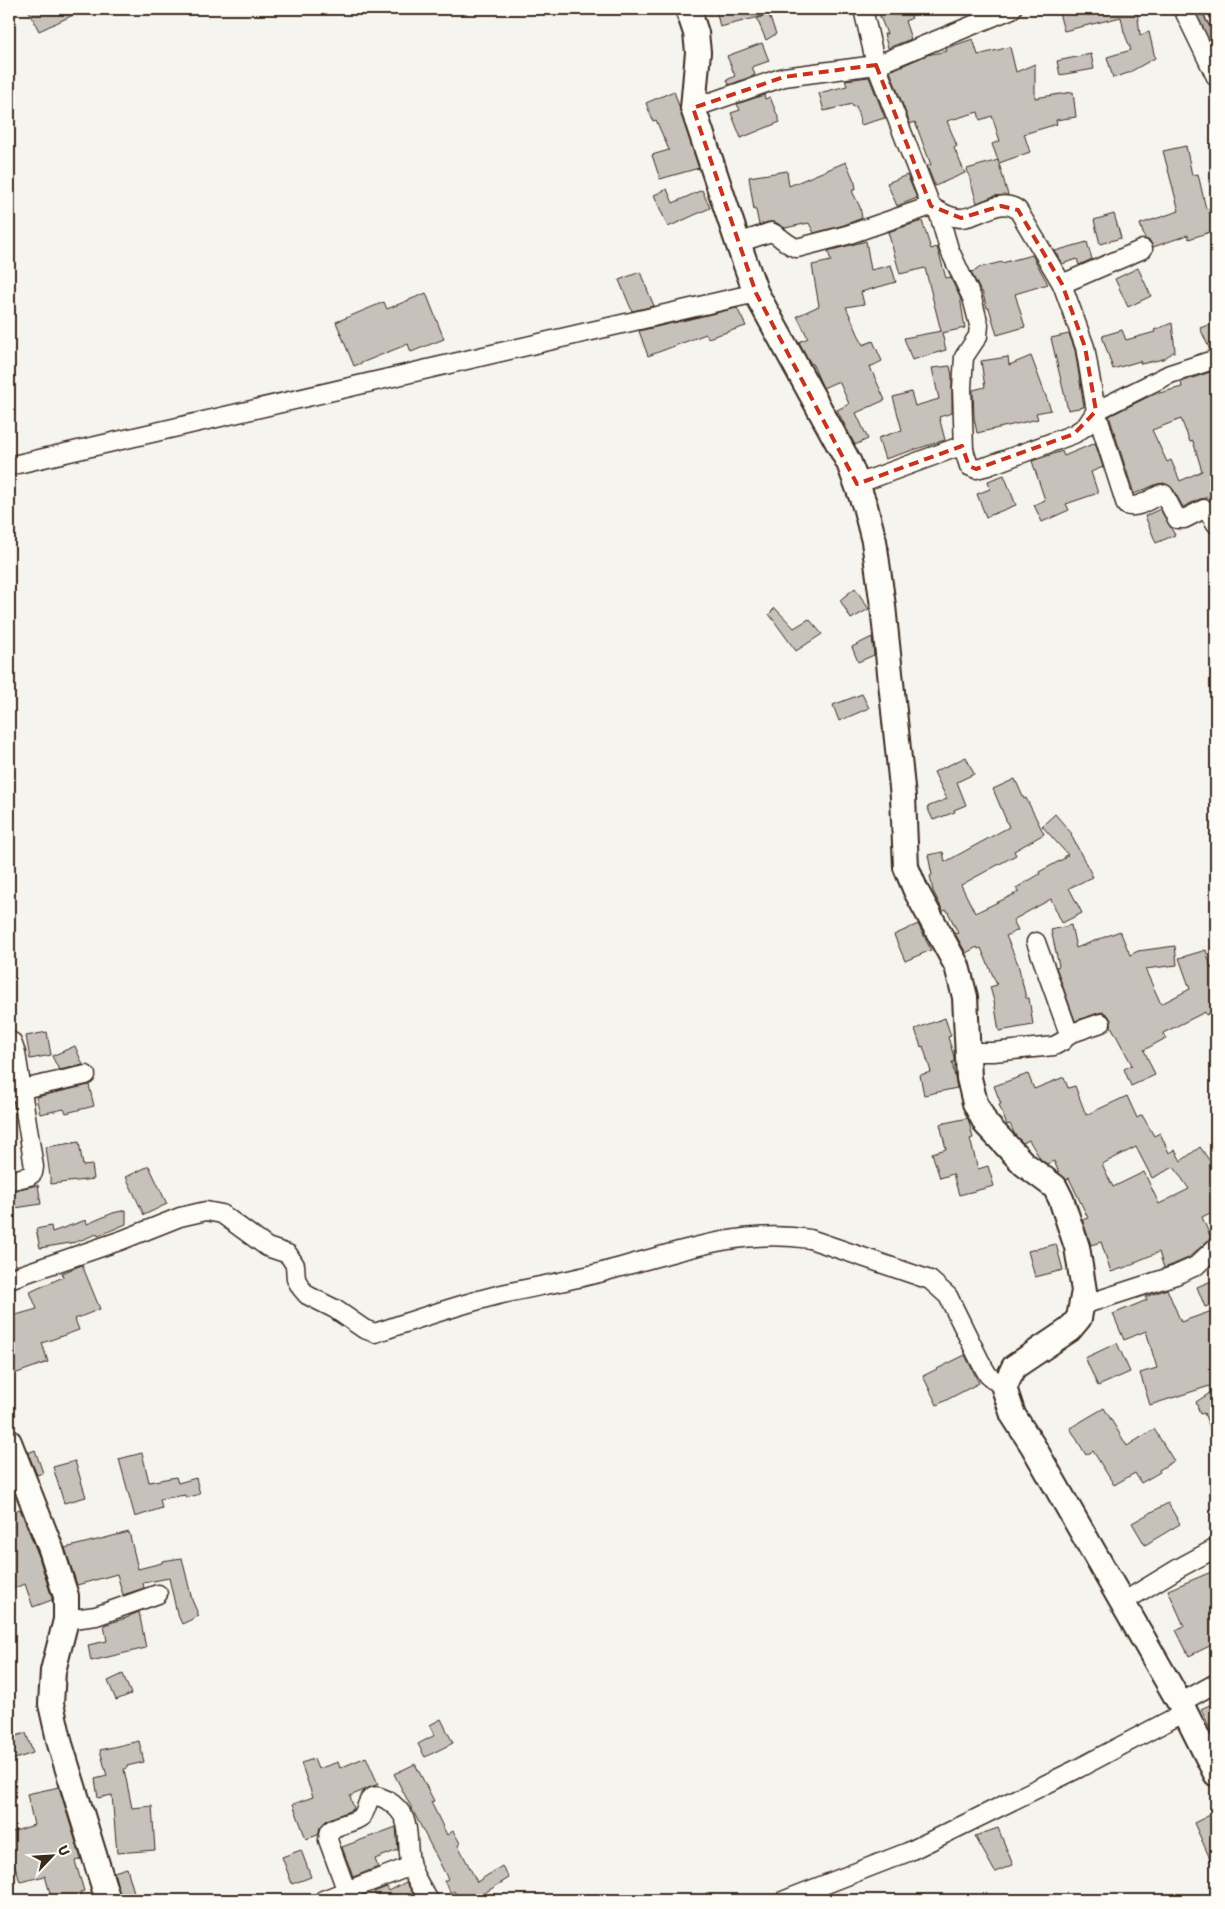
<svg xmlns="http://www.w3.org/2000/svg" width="1225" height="1909" font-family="'Shantell Sans',sans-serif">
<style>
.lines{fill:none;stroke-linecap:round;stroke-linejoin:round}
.canal{stroke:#b4aca4;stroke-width:16}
.building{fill:#c7c1bb;stroke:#3b2a1e;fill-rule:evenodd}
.street-casing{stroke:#3b2a1e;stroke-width:21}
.secondary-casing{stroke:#3b2a1e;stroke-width:28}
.street{stroke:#fdfcf7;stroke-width:18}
.secondary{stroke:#fdfcf7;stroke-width:24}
.marked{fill:none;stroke:#c8321e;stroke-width:4;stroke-dasharray:10 6;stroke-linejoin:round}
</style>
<rect width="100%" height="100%" fill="#f5f4ee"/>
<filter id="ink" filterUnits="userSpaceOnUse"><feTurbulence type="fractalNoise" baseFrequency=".02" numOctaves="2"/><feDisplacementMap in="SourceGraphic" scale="10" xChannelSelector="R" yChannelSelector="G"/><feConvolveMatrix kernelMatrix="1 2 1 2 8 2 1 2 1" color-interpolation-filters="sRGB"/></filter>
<g filter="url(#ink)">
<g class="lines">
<polyline class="canal" points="1196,9 1209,40 1216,50"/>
</g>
<g class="building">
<polygon points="28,9 86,9 39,31"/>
<polygon points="716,9 774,9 774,14 769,15 776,34 766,40 757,19 763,16 720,27"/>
<polygon points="877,9 908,9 912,18 905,21 911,39 888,48 884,34 887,34"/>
<polygon points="1058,9 1137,9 1140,35 1149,32 1155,58 1128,73 1113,78 1107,57 1131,50 1124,32 1121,17 1064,31"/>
<polygon points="973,39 978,55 1010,47 1016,72 1035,64 1035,98 1073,92 1076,117 1056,120 1057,124 1024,134 1030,152 999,163 992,144 1000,141 992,116 980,120 978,112 947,121 957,146 954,148 965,173 935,186 927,166 931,165 915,122 910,124 890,71 927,55 947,51 946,48"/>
<polygon points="762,43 769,61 752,67 755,75 729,85 727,80 735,76 727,56"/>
<polygon points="1091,54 1094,69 1060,75 1057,61"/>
<polygon points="869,77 885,118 861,125 856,106 853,107 852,104 824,111 819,93 847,86 845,80"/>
<polygon points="674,91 699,168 660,179 652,155 669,150 656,120 653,121 646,103"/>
<polygon points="764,95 765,99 770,97 780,122 741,138 731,113 740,110 737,104"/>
<polygon points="1186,146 1192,175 1198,174 1206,209 1209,208 1216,230 1189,239 1188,235 1153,247 1150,241 1145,239 1140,224 1179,211 1163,151"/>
<polygon points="998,160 1008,195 994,196 977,203 967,169"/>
<polygon points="846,162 855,183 856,189 852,191 860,207 862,218 844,225 814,233 809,223 785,228 775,222 768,222 759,225 756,210 754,210 749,177 787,171 789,186"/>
<polygon points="907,175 917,198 897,206 887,183"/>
<polygon points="667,189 673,203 702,190 710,208 668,227 654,195"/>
<polygon points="1114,214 1121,238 1100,244 1094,220"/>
<polygon points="922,221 931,249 937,247 946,278 950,277 960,297 965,328 942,333 946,350 912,360 904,338 941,331 925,268 900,274 888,232"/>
<polygon points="866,241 871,270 891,265 896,282 861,292 864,304 846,307 863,345 873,341 882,361 870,367 885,400 856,413 868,439 855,445 837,410 849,404 839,381 823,388 812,363 811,364 799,342 808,338 797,316 819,306 812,265 831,261 828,251"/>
<polygon points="1087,242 1092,259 1079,265 1077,259 1062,264 1055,251"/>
<polygon points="1032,255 1048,284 1015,294 1025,327 997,335 989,308 987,308 982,291 981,292 971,272 977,270 977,268 1002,262 1002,263"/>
<polygon points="1138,268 1151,296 1128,307 1115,279"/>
<polygon points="640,272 654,306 632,311 619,280"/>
<polygon points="426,293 444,339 411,352 408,344 354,366 336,322 384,302 387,309"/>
<polygon points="737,308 746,326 708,338 706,334 648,356 639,331"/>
<polygon points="1216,322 1216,349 1210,350 1200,328"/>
<polygon points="1172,323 1175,351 1163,359 1141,364 1140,361 1113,369 1102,336 1122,330 1126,340 1155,332 1154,330"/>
<polygon points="1069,334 1075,350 1084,407 1068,410 1051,338"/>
<polygon points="1031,356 1051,410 1036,413 1038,419 977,433 974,418 973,390 985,387 981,361 1008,357 1009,365"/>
<polygon points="950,366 952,376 952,413 939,417 945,440 885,459 878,438 902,430 893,397 911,392 915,406 939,399 932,368"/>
<path d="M1216 370V496L1200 499 1183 507 1173 489 1164 483 1157 484 1134 494 1109 416 1152 395 1182 387 1181 382ZM1181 419 1190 442 1193 441 1202 471 1180 481 1171 460 1167 462 1152 430Z"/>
<polygon points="1095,443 1103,467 1091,472 1098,493 1066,504 1069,510 1042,522 1034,505 1045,500 1032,461 1062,451 1064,456"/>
<polygon points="1004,475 1016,505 986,517 977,494 990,489 988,481"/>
<polygon points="1160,509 1175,535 1156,543 1145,516"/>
<polygon points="855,588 869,609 851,619 840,600"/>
<polygon points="775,608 794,628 809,619 822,634 796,651 769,614"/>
<polygon points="872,637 874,655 858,662 852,647"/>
<polygon points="862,694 869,708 839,721 833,705"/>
<polygon points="966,757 974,774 957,782 966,805 954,810 955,812 933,820 927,807 947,799 934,772"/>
<polygon points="1015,779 1024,799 1026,798 1044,834 1014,851 1016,855 961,885 975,913 1019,892 1016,888 1040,874 1039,872 1065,858 1064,856 1068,855 1042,826 1055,814 1072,834 1071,835 1093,877 1069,888 1082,913 1062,923 1051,899 1013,920 1018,930 1006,936 1018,964 1026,998 1029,998 1033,1025 999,1031 994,1001 990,987 997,985 981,948 978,949 977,947 966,953 955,934 958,933 947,910 943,911 933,891 930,876 932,875 928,855 943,852 945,862 1009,827 993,789"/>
<polygon points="918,924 931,950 905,961 894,935"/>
<polygon points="1071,925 1076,948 1120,931 1130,955 1138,951 1175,946 1177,965 1145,969 1161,1004 1190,989 1179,958 1206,950 1211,968 1216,966 1216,1010 1206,1015 1205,1012 1163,1033 1166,1038 1144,1050 1155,1075 1131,1086 1124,1069 1132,1065 1111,1026 1111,1020 1108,1015 1103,1012 1098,1013 1075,1021 1056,967 1059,966 1051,930"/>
<polygon points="945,1018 951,1036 948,1037 954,1057 954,1062 952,1062 957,1088 924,1095 920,1075 931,1072 923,1046 921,1047 915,1029"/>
<polygon points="47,1032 51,1055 30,1059 26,1036"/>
<polygon points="75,1046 83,1065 59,1070 52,1056"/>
<path d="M1028 1074 1034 1089 1064 1077 1068 1088 1075 1086 1086 1115 1127 1096 1137 1118 1142 1115 1154 1136 1160 1133 1169 1153 1175 1150 1181 1161 1200 1147 1216 1170V1210L1202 1217 1211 1238 1188 1258 1172 1265 1164 1268 1159 1252 1135 1262V1264L1111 1272 1101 1242 1091 1245 1082 1220 1088 1218 1069 1178 1066 1180 1059 1173 1054 1161 1047 1164 1041 1160 1029 1140 1023 1143 1015 1135 1010 1124 1007 1125 999 1105 1001 1104 994 1086ZM1136 1147 1152 1178 1174 1167 1189 1189 1159 1204 1144 1172 1113 1187 1102 1164Z"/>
<polygon points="89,1085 94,1106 66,1113 64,1109 40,1114 36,1097"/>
<polygon points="968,1118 973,1138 970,1139 978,1169 988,1166 994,1186 959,1195 953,1174 940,1178 932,1153 946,1149 940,1124"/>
<polygon points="79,1142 83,1166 92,1165 94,1179 51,1184 46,1147"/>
<polygon points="149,1166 167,1204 144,1215 126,1177"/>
<polygon points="38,1185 41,1204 9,1209 9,1191"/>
<polygon points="126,1210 126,1224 98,1236 97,1234 76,1242 40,1248 36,1229 51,1226 52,1232 86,1220 87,1224 113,1213"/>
<polygon points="1056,1244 1063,1270 1035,1277 1028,1251"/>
<polygon points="82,1265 100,1309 75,1319 79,1330 42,1343 48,1362 14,1374 9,1360 9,1317 37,1309 30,1292 63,1277 62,1273"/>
<polygon points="1216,1279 1216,1303 1205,1307 1197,1287"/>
<polygon points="1167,1289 1181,1322 1212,1311 1216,1322 1216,1384 1150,1405 1140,1373 1157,1368 1146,1331 1124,1340 1113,1314 1147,1300 1145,1297"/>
<polygon points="1117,1343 1130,1372 1098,1386 1085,1358"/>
<polygon points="965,1355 979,1383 937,1405 923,1376"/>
<polygon points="1216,1389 1216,1441 1215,1441 1204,1413 1200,1414 1196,1402"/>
<polygon points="1104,1408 1127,1446 1154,1429 1174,1461 1159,1470 1160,1472 1141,1483 1135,1473 1114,1485 1093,1451 1086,1455 1070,1428"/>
<polygon points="35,1450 43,1473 37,1475 28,1453"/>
<polygon points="142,1453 149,1482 176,1477 178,1483 196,1478 200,1494 186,1498 185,1495 160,1499 162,1508 135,1517 119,1459"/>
<polygon points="75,1461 86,1497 64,1503 53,1467"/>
<polygon points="1168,1503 1180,1524 1145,1545 1132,1523"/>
<polygon points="20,1509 38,1554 52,1598 52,1600 33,1607 25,1584 9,1590 9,1513"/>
<polygon points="129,1532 138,1569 162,1563 162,1561 182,1558 192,1600 199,1616 182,1624 177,1613 169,1578 143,1583 144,1588 123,1595 117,1574 77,1585 65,1548"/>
<polygon points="1216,1570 1216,1643 1189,1656 1176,1630 1184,1626 1168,1590"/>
<polygon points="139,1612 146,1648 91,1661 88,1645 107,1641 104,1625 129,1617 129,1616"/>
<polygon points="123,1674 131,1694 116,1700 108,1681"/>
<polygon points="1216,1702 1216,1742 1201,1709"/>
<polygon points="441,1719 453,1743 425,1757 418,1744 435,1735 430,1725"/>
<polygon points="26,1733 33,1753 12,1760 9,1750 9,1738"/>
<polygon points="139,1741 144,1762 127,1766 127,1768 124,1769 132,1808 152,1806 155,1850 117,1853 112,1795 98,1798 95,1779 107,1776 100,1750"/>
<polygon points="366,1757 378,1784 350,1796 354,1809 327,1820 320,1827 318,1835 306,1839 293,1804 313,1797 301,1763 314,1759 318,1769 338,1762 340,1768"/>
<polygon points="415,1764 434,1801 431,1802 447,1835 453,1831 460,1843 458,1845 477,1882 502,1866 509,1878 473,1900 459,1900 454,1891 451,1893 444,1881 448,1879 394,1774"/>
<polygon points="59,1787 81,1859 75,1861 84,1891 80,1892 83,1900 52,1900 45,1876 20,1882 12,1856 9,1858 9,1833 34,1825 27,1794"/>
<polygon points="1216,1812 1216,1872 1194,1823"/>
<polygon points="396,1827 398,1850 375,1859 378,1867 353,1877 342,1847"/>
<polygon points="998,1828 1013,1865 995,1872 975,1836"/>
<polygon points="301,1850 311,1877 292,1884 282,1857"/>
<polygon points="127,1868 135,1896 121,1900 114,1872"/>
<polygon points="406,1882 417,1900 368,1900 376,1896 374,1892 387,1887 389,1891"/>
</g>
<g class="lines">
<g class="street-casing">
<g id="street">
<path d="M863 9 876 65 931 206C938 211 951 218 961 218 979 218 1000 196 1018 210L1062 284 1085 347 1096 411 1126 505C1137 510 1151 498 1161 494H1164L1177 519H1184L1204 509 1208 511 1216 524"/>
<polyline points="1183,9 1216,77"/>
<polyline points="1212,9 1216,18"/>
<polyline points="693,108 784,77 876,65 1012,9"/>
<polyline points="938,211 949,249 972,298 979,325 978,336 964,357 962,388 964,450"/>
<path d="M738 243 771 232C781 236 786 245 797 248L847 235 931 206"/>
<polyline points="1062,284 1143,249"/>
<polyline points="9,466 756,293"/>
<polyline points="857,484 955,448 964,450 969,466 976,469 988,466 1074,434 1086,426 1096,411 1170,374 1216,359"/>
<polyline points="1036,942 1069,1034"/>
<polyline points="9,1042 12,1042 16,1053 34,1167 33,1173 29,1176 9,1181"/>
<polyline points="968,1052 993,1052 1054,1046 1063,1041 1069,1034 1101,1023"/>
<polyline points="9,1092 86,1075"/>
<path d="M9 1279 122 1240 180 1217 206 1211 222 1214 267 1247 288 1254 295 1265 296 1279 301 1288 307 1295 335 1309 364 1329 375 1333C417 1319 460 1304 502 1294 534 1287 567 1281 599 1273 669 1255 737 1227 810 1239L930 1280 948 1296 981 1363 988 1375 1004 1388"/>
<polyline points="1083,1305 1176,1275 1196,1266 1216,1247"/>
<polyline points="1123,1602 1179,1568 1216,1548"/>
<polyline points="66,1620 96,1616 158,1594"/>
<polyline points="1180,1703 1216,1683"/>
<path d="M347 1892 328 1840 330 1831C339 1823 352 1824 361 1817 367 1812 366 1800 373 1797 377 1795 383 1798 387 1800 416 1818 404 1839 411 1866 414 1877 423 1890 429 1900"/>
<polyline points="323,1900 411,1866"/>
<polyline points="785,1900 908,1852 1079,1768 1185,1712"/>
</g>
</g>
<g class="secondary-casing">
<g id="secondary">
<polyline points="688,9 696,33 698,52 693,108 738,243 756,293 849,463 865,506 874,541 883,606 903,797 906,867 916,891 957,966 965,997 969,1078 975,1103 986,1124 1024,1164 1055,1187 1061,1199 1077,1247 1084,1291 1079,1318 1069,1330 1014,1367 1004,1388 1013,1415 1033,1446 1185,1712 1216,1774"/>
<polyline points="9,1442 51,1549 66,1596 66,1620 53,1671 51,1704 60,1744 108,1900"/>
</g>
</g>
<use href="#street" class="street"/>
<use href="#secondary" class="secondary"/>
</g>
</g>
<path class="marked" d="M876 65 931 206 961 218 1001 206 1018 210 1062 284 1085 347 1096 411 1074 434 976 469 969 466 962 446 857 484 756 293 693 108 784 77Z"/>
<rect width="1225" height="1909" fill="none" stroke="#fdfcf7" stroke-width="30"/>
<rect x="15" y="15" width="1195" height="1879" fill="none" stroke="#3b2a1e" stroke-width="2" filter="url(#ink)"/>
<g transform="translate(52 1856) rotate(65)" stroke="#fdfcf7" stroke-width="4" paint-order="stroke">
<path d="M0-4L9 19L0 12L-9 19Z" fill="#3b2a1e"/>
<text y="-8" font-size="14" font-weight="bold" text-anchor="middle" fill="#3b2a1e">U</text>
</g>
</svg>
